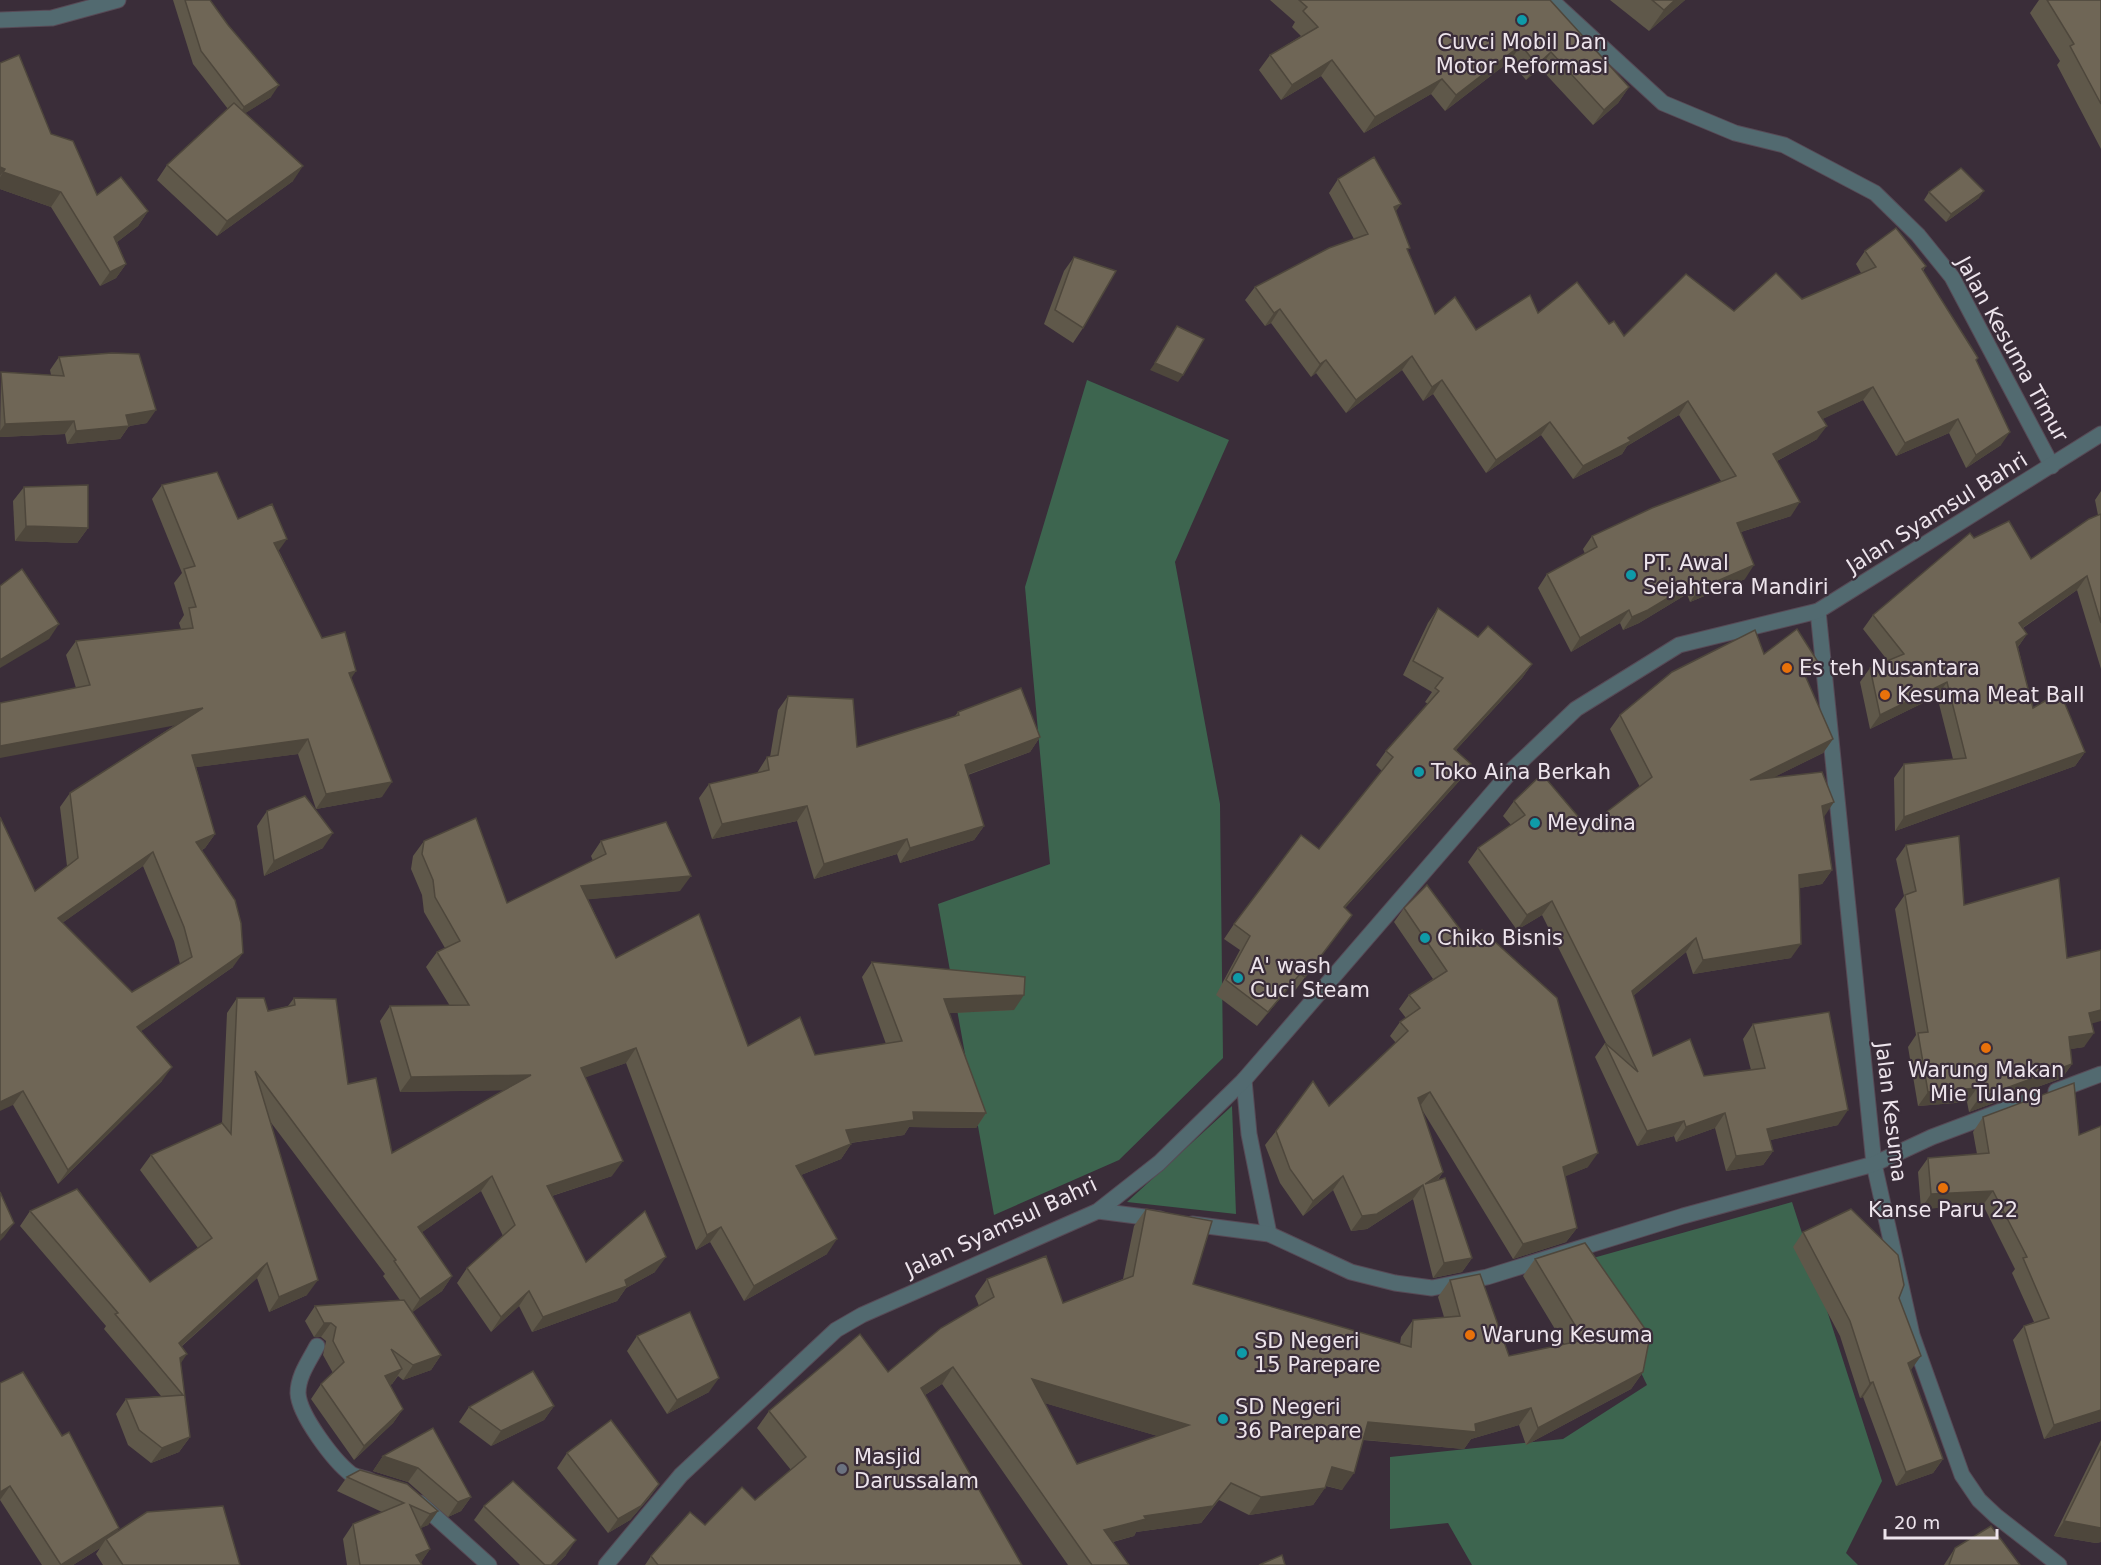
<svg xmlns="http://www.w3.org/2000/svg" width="2101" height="1565" font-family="'DejaVu Sans',sans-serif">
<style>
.green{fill:#3d654f}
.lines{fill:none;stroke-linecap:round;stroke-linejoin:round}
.minor-casing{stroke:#574a56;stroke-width:17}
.minor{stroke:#526a70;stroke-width:15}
.wall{fill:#5f584a;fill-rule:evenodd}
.shaded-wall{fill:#4e473c}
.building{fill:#6f6656;stroke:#4e473c;stroke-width:1.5;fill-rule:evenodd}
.culture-dot{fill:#0f9aa8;stroke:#3a2d39;stroke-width:2}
.food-dot{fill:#e8710a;stroke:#3a2d39;stroke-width:2}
.worship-dot{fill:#6b7280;stroke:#3a2d39;stroke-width:2}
.labels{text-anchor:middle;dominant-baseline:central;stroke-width:4.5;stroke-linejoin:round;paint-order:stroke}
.poi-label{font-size:21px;fill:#ede4ec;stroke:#3a2d39;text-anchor:start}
.street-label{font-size:21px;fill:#ede4ec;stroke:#3a2d39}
</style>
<rect width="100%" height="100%" fill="#3a2d39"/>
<g class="green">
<polygon points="1087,380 1229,440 1175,562 1220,804 1223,1058 1119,1160 994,1215 938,904 1050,864 1025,587"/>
<polygon points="1232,1106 1236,1214 1127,1202"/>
<polygon points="1792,1202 1882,1481 1846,1553 1858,1565 1472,1565 1448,1523 1390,1529 1390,1457 1563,1439 1647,1385 1586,1260"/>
</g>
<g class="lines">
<g class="minor-casing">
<g id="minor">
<polyline points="1551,0 1663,103 1735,133 1784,145 1875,193 1918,235 1952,277 2052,466"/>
<polyline points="0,20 52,18 118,0"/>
<polyline points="1818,611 1874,1164 1912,1335 1962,1475 1979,1500 1996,1516 2059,1565"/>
<polyline points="1244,1080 1249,1134 1269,1234"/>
<polyline points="2056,1091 2101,1074"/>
<polyline points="1098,1211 1160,1219"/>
<polyline points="1192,1224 1269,1234 1351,1272 1395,1283 1432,1288 1487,1277 1683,1216 1874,1164 1932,1137 2033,1099"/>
<path d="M317 1346C309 1361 298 1376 298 1393 299 1415 334 1461 351 1474 356 1477 363 1478 369 1480"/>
<polyline points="420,1503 489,1565"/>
<polyline points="606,1565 681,1475 836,1330 862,1315 1098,1211 1159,1163 1244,1080 1513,769 1576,709 1679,645 1818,611 2101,434"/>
</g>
</g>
<use href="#minor" class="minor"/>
</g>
<g class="wall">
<polygon points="173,0 210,0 271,97 245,113 293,181 217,236 157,180 167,165 228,109 193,64"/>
<polygon points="1270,0 1550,0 1629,87 1618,103 1593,125 1540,68 1526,80 1510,61 1445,111 1431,94 1364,133 1321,76 1281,100 1259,70 1270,55 1301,36 1292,27 1295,22"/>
<polygon points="1610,0 1685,0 1649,31"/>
<polygon points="2039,0 2101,0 2101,149 2057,65 2060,61 2030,13"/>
<polygon points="0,63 51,134 97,195 148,211 138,226 117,242 126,264 116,278 100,286 51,207 0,189"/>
<polygon points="1338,179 1396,211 1407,251 1435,314 1476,330 1538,313 1609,324 1624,336 1734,311 1802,299 1861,273 1856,264 1865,251 1926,266 1923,271 1976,361 2001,445 1966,468 1949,433 1896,456 1863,400 1822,419 1817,439 1777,461 1791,516 1741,532 1745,579 1690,602 1687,594 1639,623 1623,630 1620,623 1571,652 1538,588 1547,574 1585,554 1583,549 1592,536 1721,481 1679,415 1627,446 1622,454 1573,479 1541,435 1486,473 1433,394 1423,401 1402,370 1346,413 1316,373 1311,377 1271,323 1265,326 1245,300 1255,287 1354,239 1329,193"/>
<polygon points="1929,192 1979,198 1946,222 1924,200"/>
<polygon points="1074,257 1083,328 1073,343 1044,324 1064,271"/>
<polygon points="59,357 147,423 129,426 120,439 67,444 65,434 0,437 1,372 51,375 50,370"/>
<path d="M162 485 238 519 279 551 322 638 351 678 382 797 316 809 298 754 196 767 215 834 205 848 202 850 233 967 141 1031 162 1081 58 1184 13 1105 35 891 67 866 60 807 70 793 175 725 76 688 66 655 76 641 181 629 179 623 184 615 174 583 182 573 152 499ZM143 866 174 941 180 964 132 992 62 923Z"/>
<polygon points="24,487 88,528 77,543 15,541 13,501"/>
<polygon points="2101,491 2101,669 2077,590 2023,628 2027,634 2018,647 2033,708 2085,752 2075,766 1895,831 1894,778 1904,764 1953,759 1937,696 1870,729 1860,682 1870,668 1888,661 1863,629 1873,615 1974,538 2031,559 2098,515 2095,500"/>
<polygon points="1438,608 1478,637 1532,664 1522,678 1456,750 1471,764 1461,779 1345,908 1341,929 1294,992 1289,988 1257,1026 1216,995 1240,950 1224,939 1234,924 1319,849 1382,771 1376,765 1386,751 1428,704 1425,702 1432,692 1403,675 1428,623"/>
<polygon points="1764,654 1818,662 1808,676 1806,678 1833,739 1823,753 1774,777 1824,817 1832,870 1822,884 1799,888 1791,958 1693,974 1686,952 1633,996 1653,1056 1704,1076 1751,1070 1743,1039 1753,1024 1838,1125 1770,1140 1773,1151 1763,1165 1726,1171 1715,1128 1676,1142 1674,1136 1637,1146 1595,1057 1605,1043 1607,1045 1542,915 1517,930 1468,862 1478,848 1511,825 1503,816 1514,801 1587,827 1640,787 1610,729 1620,715"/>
<polygon points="788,696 857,747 955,716 958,712 1040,737 1030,752 968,775 984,826 974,840 900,863 897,854 814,879 797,821 712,839 699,798 709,784 757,773 767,757 770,757 778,710"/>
<polygon points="267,811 323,848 264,876 257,826"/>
<polygon points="424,841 507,903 593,861 591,856 601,841 680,891 588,899 616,958 748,1046 815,1055 886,1044 862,977 872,962 1014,1010 949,1013 986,1113 976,1128 909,1127 904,1135 851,1143 851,1144 841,1159 801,1175 827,1254 744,1301 710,1242 696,1250 626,1063 585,1077 612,1176 552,1196 586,1262 655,1272 626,1288 617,1301 532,1332 519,1306 491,1332 457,1283 467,1268 503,1236 481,1191 422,1232 452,1276 442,1291 412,1312 441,1355 431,1370 403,1380 398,1376 392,1384 390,1385 403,1409 393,1423 354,1460 311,1399 321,1384 333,1373 323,1355 326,1341 321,1337 314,1337 305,1321 315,1306 400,1300 383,1276 385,1274 269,1120 307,1295 269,1312 257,1278 181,1347 180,1364 190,1437 179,1452 151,1463 128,1445 116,1414 126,1399 161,1396 104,1329 106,1326 20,1226 30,1211 150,1282 198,1248 140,1170 151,1155 222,1123 227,1013 237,998 268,1011 288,1006 294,998 392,1153 504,1090 400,1092 380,1021 390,1006 450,1006 426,967 437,952 445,948 424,912 422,895 411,869 413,856"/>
<polygon points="1906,845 1964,905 2067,958 2091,1023 2084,1047 2070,1049 2072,1064 2062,1078 1969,1112 1967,1102 1918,1106 1908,1047 1916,1035 1895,909 1904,896 1896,859"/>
<polygon points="1404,908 1588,1167 1565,1176 1577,1228 1566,1242 1513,1259 1421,1108 1443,1172 1438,1180 1472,1258 1462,1272 1433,1278 1413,1199 1367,1229 1351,1231 1333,1190 1303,1216 1280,1183 1265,1145 1276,1131 1329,1106 1396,1043 1390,1036 1400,1022 1406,1018 1399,1009 1409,995 1433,979 1394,922"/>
<polygon points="1983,1117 2079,1135 2101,1126 2101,1421 2044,1439 2013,1340 2024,1326 2034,1322 2012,1273 2015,1269 1983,1205 1921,1209 1918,1172 1928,1158 1977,1154 1973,1132"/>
<path d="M1146 1209 1193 1284 1400 1344 1401 1337 1413 1320 1444 1317 1438 1297 1450 1280 1509 1356 1564 1344 1523 1276 1535 1259 1643 1372 1631 1389 1526 1445 1519 1425 1471 1439 1464 1449 1363 1440 1342 1490 1326 1486 1313 1505 1249 1515 1219 1500 1201 1523 1136 1532 1134 1536 1113 1542 1129 1565H1068L942 1384 925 1395 1022 1565H645L651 1556 705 1525 755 1500 791 1470 757 1428 769 1411 888 1372 979 1306 975 1296 987 1279 1063 1303 1123 1279 1134 1226ZM1045 1403 1106 1421 1158 1436 1077 1464Z"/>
<polygon points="1803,1232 1899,1298 1911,1370 1943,1459 1933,1473 1896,1486 1863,1397 1860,1398 1840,1336 1793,1247"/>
<polygon points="637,1336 709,1392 667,1414 627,1351"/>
<polygon points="0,1383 62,1436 119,1528 116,1533 240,1565 103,1565 96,1554 100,1548 73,1565 42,1565 0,1500"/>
<polygon points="554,1406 544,1420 491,1446 459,1422 469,1407"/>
<polygon points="433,1428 471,1497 461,1511 448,1517 408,1482 373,1471 383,1456"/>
<polygon points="2101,1440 2101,1542 2096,1543 2054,1536"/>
<polygon points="567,1453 659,1484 649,1498 630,1520 608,1533 557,1468"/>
<polygon points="347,1477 438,1511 428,1525 420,1528 430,1549 421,1562 422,1565 347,1565 343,1539 353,1524 382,1512 337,1491"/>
<polygon points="484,1506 566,1555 556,1565 520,1565 474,1520"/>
<polygon points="1955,1548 2020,1565 1944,1565"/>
</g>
<g class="shaded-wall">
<polygon points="1675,0 1685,0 1649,31 1664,10"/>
<polygon points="1521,45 1510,61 1445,111 1456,95"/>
<polygon points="1551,52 1540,68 1526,80 1537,65"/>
<polygon points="1332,60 1321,76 1281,100 1292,85"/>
<polygon points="1442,79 1431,94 1364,133 1375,117"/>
<polygon points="279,85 271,97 236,119 244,107"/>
<polygon points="1629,87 1618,103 1593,125 1604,110"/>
<polygon points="303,166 293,181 217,236 227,221"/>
<polygon points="0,167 5,169 0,176"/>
<polygon points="3,172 61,192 51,207 0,189 0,177"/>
<polygon points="1984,191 1979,198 1946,222 1951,214"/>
<polygon points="1401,204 1392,217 1394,207"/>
<polygon points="148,211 138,226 104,252 114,237"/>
<polygon points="126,264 116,278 100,286 110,272"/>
<polygon points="1280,309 1271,323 1265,326 1274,313"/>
<polygon points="1412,356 1402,370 1346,413 1356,400"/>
<polygon points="1326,360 1316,373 1311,377 1320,364"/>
<polygon points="1155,363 1183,375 1178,382 1150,370"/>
<polygon points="1442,380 1433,394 1423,401 1432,387"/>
<polygon points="1873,387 1863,400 1808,426 1818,412"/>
<polygon points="1688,401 1679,415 1627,446 1622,454 1573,479 1583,466"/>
<polygon points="156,410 147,423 129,426 120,439 67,444 76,431 126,415"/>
<polygon points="1958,419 1949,433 1896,456 1905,443"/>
<polygon points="74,421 65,434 0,437 0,431 5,424"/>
<polygon points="1550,422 1541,435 1486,473 1496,460"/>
<polygon points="1827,426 1817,439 1764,468 1773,454"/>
<polygon points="2010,432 2001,445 1966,468 1976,455"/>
<polygon points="1800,502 1791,516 1728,536 1737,523"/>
<polygon points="26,526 88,528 77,543 15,541"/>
<polygon points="287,539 277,553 274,543"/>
<polygon points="1754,565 1745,579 1690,602 1699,589"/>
<polygon points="2087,576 2077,590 2009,637 2019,623"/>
<polygon points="1696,581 1687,594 1639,623 1623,630 1632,617"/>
<polygon points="1629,610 1620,623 1571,652 1580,638"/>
<polygon points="59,624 49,639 0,668 0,660"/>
<polygon points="2027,634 2017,648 2016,642"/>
<polygon points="1818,662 1808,676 1793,688 1804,673"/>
<polygon points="1532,664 1522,678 1444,763 1454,749"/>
<polygon points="356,671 346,686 349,673"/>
<polygon points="1947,682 1937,696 1870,729 1880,715"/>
<polygon points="203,708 193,722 0,758 0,746"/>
<polygon points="1040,737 1030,752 955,779 965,765"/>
<polygon points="308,739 298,754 182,769 192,755"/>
<polygon points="1833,739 1823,753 1740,794 1750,780"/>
<polygon points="2085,752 2075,766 1895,831 1904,817"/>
<polygon points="1471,764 1461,779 1333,921 1344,907"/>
<polygon points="392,782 382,797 316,809 326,794"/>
<polygon points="1834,802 1824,817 1812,820 1822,806"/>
<polygon points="807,806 797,821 712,839 722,824"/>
<polygon points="984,826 974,840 900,863 910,848"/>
<polygon points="333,833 323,848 264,876 274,861"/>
<polygon points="215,834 205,848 186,856 196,842"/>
<polygon points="907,839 897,854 814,879 824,864"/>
<polygon points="153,852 143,866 48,933 58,918"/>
<polygon points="1832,870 1822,884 1789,890 1799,875"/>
<polygon points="691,876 680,891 571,901 581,886"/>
<polygon points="1552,901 1542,915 1517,930 1527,915"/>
<polygon points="1696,938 1686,952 1621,1006 1632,991"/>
<polygon points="1801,944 1791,958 1693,974 1703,960"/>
<polygon points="243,953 233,967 127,1041 137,1027"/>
<polygon points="1300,974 1289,988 1257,1026 1268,1012"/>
<polygon points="1024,995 1014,1010 933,1014 944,999"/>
<polygon points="2101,1010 2101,1021 2079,1027 2089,1013"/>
<polygon points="2094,1033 2084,1047 2059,1051 2069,1037"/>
<polygon points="636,1048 626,1063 570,1083 581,1068"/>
<polygon points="2072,1064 2062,1078 1969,1112 1979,1098"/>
<polygon points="172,1067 162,1081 58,1184 68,1170"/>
<polygon points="531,1075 521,1090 400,1092 411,1077"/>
<polygon points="1977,1088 1967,1102 1918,1106 1928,1092"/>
<polygon points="23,1091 13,1105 0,1111 0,1102"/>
<polygon points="1430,1092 1420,1106 1418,1098"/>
<polygon points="1848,1110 1838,1125 1757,1143 1767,1129"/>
<polygon points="913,1112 986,1113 976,1128 909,1127 904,1135 835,1145 846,1130"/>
<polygon points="1725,1113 1715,1128 1676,1142 1686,1127"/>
<polygon points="1684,1121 1674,1136 1637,1146 1647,1131"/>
<polygon points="851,1144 841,1159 786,1181 796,1166"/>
<polygon points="1773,1151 1763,1165 1726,1171 1736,1156"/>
<polygon points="1598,1153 1588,1167 1552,1182 1563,1167"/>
<polygon points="623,1161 612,1176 536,1201 547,1186"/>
<polygon points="1443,1172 1433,1186 1425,1184"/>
<polygon points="492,1176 481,1191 408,1242 418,1227"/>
<polygon points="1343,1176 1333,1190 1303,1216 1313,1201"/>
<polygon points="1423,1185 1413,1199 1367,1229 1351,1231 1362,1216"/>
<polygon points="1993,1191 1983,1205 1921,1209 1931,1194"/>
<polygon points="14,1223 4,1237 0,1241 0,1236"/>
<polygon points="721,1227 710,1242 696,1250 707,1235"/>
<polygon points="1577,1228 1566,1242 1513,1259 1523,1244"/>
<polygon points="837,1239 827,1254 744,1301 754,1286"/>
<polygon points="666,1257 655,1272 626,1288 617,1301 532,1332 543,1317 625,1280"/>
<polygon points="1472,1258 1462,1272 1433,1278 1444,1263"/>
<polygon points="267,1263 257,1278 168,1358 179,1343"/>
<polygon points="452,1276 442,1291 410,1314 420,1299"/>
<polygon points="318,1280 307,1295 269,1312 279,1297"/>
<polygon points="529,1291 519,1306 491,1332 501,1317"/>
<polygon points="324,1323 331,1323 321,1337 314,1337"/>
<polygon points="187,1354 177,1369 180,1358"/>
<polygon points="441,1355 431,1370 403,1380 413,1365"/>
<polygon points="1921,1356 1911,1370 1908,1363"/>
<polygon points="953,1367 942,1384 909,1405 921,1388"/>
<polygon points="402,1369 392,1384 375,1390 385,1376"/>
<polygon points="1643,1372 1631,1389 1526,1445 1538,1428"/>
<polygon points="719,1378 709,1392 667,1414 677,1400"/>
<polygon points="1032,1379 1189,1425 1178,1442 1020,1396"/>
<polygon points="1873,1382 1863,1397 1860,1398 1870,1383"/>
<polygon points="554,1406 544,1420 491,1446 501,1431"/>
<polygon points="1531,1408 1519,1425 1471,1439 1464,1449 1356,1439 1368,1422 1475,1424"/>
<polygon points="403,1409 393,1423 354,1460 364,1446"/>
<polygon points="2101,1410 2101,1421 2044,1439 2054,1425"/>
<polygon points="190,1437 179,1452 151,1463 162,1448"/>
<polygon points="383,1456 418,1468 408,1482 373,1471"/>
<polygon points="1943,1459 1933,1473 1896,1486 1906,1472"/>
<polygon points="1332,1467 1354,1473 1342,1490 1320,1484"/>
<polygon points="1231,1483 1201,1523 1136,1532 1134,1536 1093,1547 1104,1530"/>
<polygon points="659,1484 649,1498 630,1520 608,1533 618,1519"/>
<polygon points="10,1486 0,1500 0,1492"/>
<polygon points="1325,1488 1313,1505 1249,1515 1261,1497"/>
<polygon points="471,1497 461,1511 448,1517 458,1502"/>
<polygon points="438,1511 428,1525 419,1529 430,1514"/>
<polygon points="2064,1521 2101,1528 2101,1542 2096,1543 2054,1536"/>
<polygon points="119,1528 109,1542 106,1539 100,1548 73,1565 61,1565"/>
<polygon points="576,1540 566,1555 556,1565 551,1565"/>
<polygon points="430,1549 420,1564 416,1555"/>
</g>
<g class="building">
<polygon points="185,0 210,0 228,25 279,85 244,107 201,51"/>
<polygon points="1299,0 1550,0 1629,87 1604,110 1551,52 1537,65 1521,45 1456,95 1442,79 1375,117 1332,60 1292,85 1270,55 1318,27 1303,11 1307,7"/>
<polygon points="1652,0 1675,0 1664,10"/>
<polygon points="2047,0 2101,0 2101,104 2070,46 2074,44"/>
<polygon points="19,55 51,134 73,141 97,195 121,177 148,211 114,237 126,264 110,272 61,192 3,172 5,169 0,167 0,63"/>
<polygon points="234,103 303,166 227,221 167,165"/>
<polygon points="1374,157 1401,204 1394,207 1410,248 1407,249 1435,314 1455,297 1476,330 1530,295 1538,313 1577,282 1609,324 1614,321 1624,336 1686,274 1734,311 1776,273 1802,299 1876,267 1865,251 1896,228 1926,266 1922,269 1978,358 1976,360 2010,432 1976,455 1958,419 1905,443 1873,387 1818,412 1827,426 1773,454 1800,502 1737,523 1754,565 1699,589 1696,581 1648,610 1632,617 1629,610 1580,638 1547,574 1597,547 1592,536 1652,508 1736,476 1688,401 1628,438 1631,441 1583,466 1550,422 1496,460 1442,380 1432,387 1412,356 1356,400 1326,360 1320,364 1280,309 1274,313 1255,287 1329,248 1368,234 1338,179"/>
<polygon points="1961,168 1984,191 1951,214 1929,192"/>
<polygon points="1074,257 1116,271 1083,328 1055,310"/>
<polygon points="1177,326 1204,339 1183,375 1155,363"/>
<polygon points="112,353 139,354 156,410 126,415 129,426 76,431 74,421 5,424 1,372 64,376 59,357"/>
<path d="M217 472 238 519 272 504 287 539 274 543 322 638 345 632 356 671 349 673 392 782 326 794 308 739 192 755 215 834 196 842 235 900 241 923 243 953 137 1027 172 1067 68 1170 23 1091 0 1102V817L35 891 78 858 70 793 203 708 0 746V703L90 685 76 641 193 628 189 608 196 607 184 569 195 566 162 485ZM153 852 184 927 192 957 132 992 58 918Z"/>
<polygon points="88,485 88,528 26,526 24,487"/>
<polygon points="2101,514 2101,623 2087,576 2019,623 2027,634 2016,642 2033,708 2060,692 2085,752 1904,817 1904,764 1966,758 1947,682 1880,715 1870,668 1904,654 1873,615 1970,533 1974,538 2009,521 2031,559 2089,519"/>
<polygon points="22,569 59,624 0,660 0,586"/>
<polygon points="1438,608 1478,637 1488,626 1532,664 1454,749 1471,764 1344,907 1352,915 1305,977 1300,974 1268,1012 1226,980 1250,936 1234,924 1301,835 1319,849 1393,757 1386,751 1439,691 1435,688 1443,678 1413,661"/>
<polygon points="1797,629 1818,662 1804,673 1833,739 1750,780 1822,772 1834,802 1822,806 1832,870 1799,875 1801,944 1703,960 1696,938 1632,991 1653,1056 1690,1039 1704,1076 1765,1068 1753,1024 1829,1012 1848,1110 1767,1129 1773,1151 1736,1156 1725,1113 1686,1127 1684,1121 1647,1131 1605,1043 1638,1072 1552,901 1527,915 1478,848 1525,815 1514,801 1542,774 1587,827 1652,777 1620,715 1672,672 1755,630 1764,654"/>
<polygon points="1021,688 1040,737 965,765 984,826 910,848 907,839 824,864 807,806 722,824 709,784 769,770 767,757 778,755 788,696 853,699 857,747 959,715 958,712"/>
<polygon points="305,796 333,833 274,861 267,811"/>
<polygon points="476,818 507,903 606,854 601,841 666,822 691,876 581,886 616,958 699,914 748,1046 800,1017 815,1055 902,1041 872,962 1025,977 1024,995 944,999 986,1113 913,1112 914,1120 846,1130 851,1144 796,1166 837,1239 754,1286 721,1227 707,1235 636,1048 581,1068 623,1161 547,1186 586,1262 645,1211 666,1257 625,1280 627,1286 543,1317 529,1291 501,1317 467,1268 515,1225 492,1176 418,1227 452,1276 420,1299 394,1261 396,1260 255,1071 318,1280 279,1297 267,1263 179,1343 187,1354 180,1358 190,1437 162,1448 139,1430 126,1399 183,1395 115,1314 118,1313 30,1211 77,1189 150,1282 212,1238 151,1155 222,1123 231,1134 237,998 264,998 268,1011 295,1005 294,998 336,999 348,1084 376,1078 392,1153 531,1075 411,1077 390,1006 469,1005 437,952 460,941 435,897 433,880 422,854 424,841"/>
<polygon points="1959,836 1964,905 2059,878 2067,958 2101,950 2101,1010 2089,1013 2094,1033 2069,1037 2072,1064 1979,1098 1977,1088 1928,1092 1918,1033 1928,1032 1905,895 1916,891 1906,845"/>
<polygon points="1427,885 1468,940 1482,930 1557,998 1598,1153 1563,1167 1577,1228 1523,1244 1430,1092 1418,1098 1443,1172 1425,1184 1445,1178 1472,1258 1444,1263 1423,1185 1377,1214 1362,1216 1343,1176 1313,1201 1290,1169 1276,1131 1313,1081 1329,1106 1408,1031 1400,1022 1420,1008 1409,995 1447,971 1404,908"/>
<polygon points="2074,1083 2079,1135 2101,1126 2101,1410 2054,1425 2024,1326 2049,1318 2023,1258 2027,1257 1993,1191 1931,1194 1928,1158 1989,1153 1983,1117"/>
<polygon points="0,1192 14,1223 0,1236"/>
<path d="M1146 1209 1212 1221 1193 1284 1411 1347 1413 1320 1460 1316 1450 1280 1480 1274 1509 1356 1584 1340 1535 1259 1585 1243 1650 1336 1643 1372 1538 1428 1531 1408 1475 1424 1476 1432 1368 1422 1354 1473 1332 1467 1325 1488 1261 1497 1231 1483 1213 1506 1144 1516 1146 1519 1104 1530 1129 1565H1092L953 1367 921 1388 1022 1565H658L651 1556 690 1512 705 1525 742 1487 755 1500 806 1457 769 1411 860 1334 888 1372 941 1328 994 1297 987 1279 1046 1256 1063 1303 1133 1276ZM1032 1379 1189 1425 1077 1464Z"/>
<polygon points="1851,1209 1898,1255 1904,1285 1899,1298 1921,1356 1908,1363 1943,1459 1906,1472 1873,1382 1870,1383 1850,1321 1803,1232"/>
<polygon points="404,1300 441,1355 413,1365 391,1349 402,1369 385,1376 403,1409 364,1446 321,1384 344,1362 333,1341 336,1327 331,1323 324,1323 315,1306"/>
<polygon points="690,1312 719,1378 677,1400 637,1336"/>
<polygon points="533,1371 554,1406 501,1431 469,1407"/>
<polygon points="23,1372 62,1436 69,1432 119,1528 61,1565 10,1486 0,1492 0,1383"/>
<polygon points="611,1420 659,1484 641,1506 618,1519 567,1453"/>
<polygon points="433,1428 471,1497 458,1502 418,1468 383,1456"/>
<polygon points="2101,1446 2101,1528 2064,1521"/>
<polygon points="360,1470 407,1484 438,1511 430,1514 410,1505 430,1549 416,1555 422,1565 360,1565 353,1524 404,1503 347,1477"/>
<polygon points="513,1481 576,1540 551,1565 545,1565 484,1506"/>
<polygon points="223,1506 240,1565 123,1565 106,1539 147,1512"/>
<polygon points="1991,1526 2020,1565 1949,1565 1955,1548"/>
<polygon points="1282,1555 1285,1565 1259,1565"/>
</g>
<g class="culture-dot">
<circle cx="1522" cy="20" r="6"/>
<circle cx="1631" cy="575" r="6"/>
<circle cx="1419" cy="772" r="6"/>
<circle cx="1535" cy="823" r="6"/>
<circle cx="1425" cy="938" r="6"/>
<circle cx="1238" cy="978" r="6"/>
<circle cx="1242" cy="1353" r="6"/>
<circle cx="1223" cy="1419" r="6"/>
</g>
<g class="food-dot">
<circle cx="1787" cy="668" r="6"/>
<circle cx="1885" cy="695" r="6"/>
<circle cx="1986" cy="1048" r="6"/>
<circle cx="1943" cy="1188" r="6"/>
<circle cx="1470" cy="1335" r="6"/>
</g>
<circle class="worship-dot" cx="842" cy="1469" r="6"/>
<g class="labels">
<g class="poi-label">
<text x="1522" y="42" text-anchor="middle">Cuvci Mobil Dan<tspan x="1522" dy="24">Motor Reformasi</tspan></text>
<text x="1643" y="563">PT. Awal<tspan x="1643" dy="24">Sejahtera Mandiri</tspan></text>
<text x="1799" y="668">Es teh Nusantara</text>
<text x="1897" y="695">Kesuma Meat Ball</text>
<text x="1431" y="772">Toko Aina Berkah</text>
<text x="1547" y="823">Meydina</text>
<text x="1437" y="938">Chiko Bisnis</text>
<text x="1250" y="966">A' wash<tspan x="1250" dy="24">Cuci Steam</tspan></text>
<text x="1986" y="1070" text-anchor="middle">Warung Makan<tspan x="1986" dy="24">Mie Tulang</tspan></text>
<text x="1943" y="1210" text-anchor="middle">Kanse Paru 22</text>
<text x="1482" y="1335">Warung Kesuma</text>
<text x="1254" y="1341">SD Negeri<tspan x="1254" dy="24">15 Parepare</tspan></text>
<text x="1235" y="1407">SD Negeri<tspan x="1235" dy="24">36 Parepare</tspan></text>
<text x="854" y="1457">Masjid<tspan x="854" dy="24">Darussalam</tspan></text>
</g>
<g class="street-label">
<text transform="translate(2012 349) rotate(61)">Jalan Kesuma Timur</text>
<text transform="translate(1937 513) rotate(-32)">Jalan Syamsul Bahri</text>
<text transform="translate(1891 1112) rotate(83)">Jalan Kesuma</text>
<text transform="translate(1001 1227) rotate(-25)">Jalan Syamsul Bahri</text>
</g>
</g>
<path d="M1885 1529v9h112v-9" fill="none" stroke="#ede4ec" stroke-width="3"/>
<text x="1894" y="1529" font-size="18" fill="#ede4ec" stroke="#3a2d39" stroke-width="4.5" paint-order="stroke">20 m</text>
</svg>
